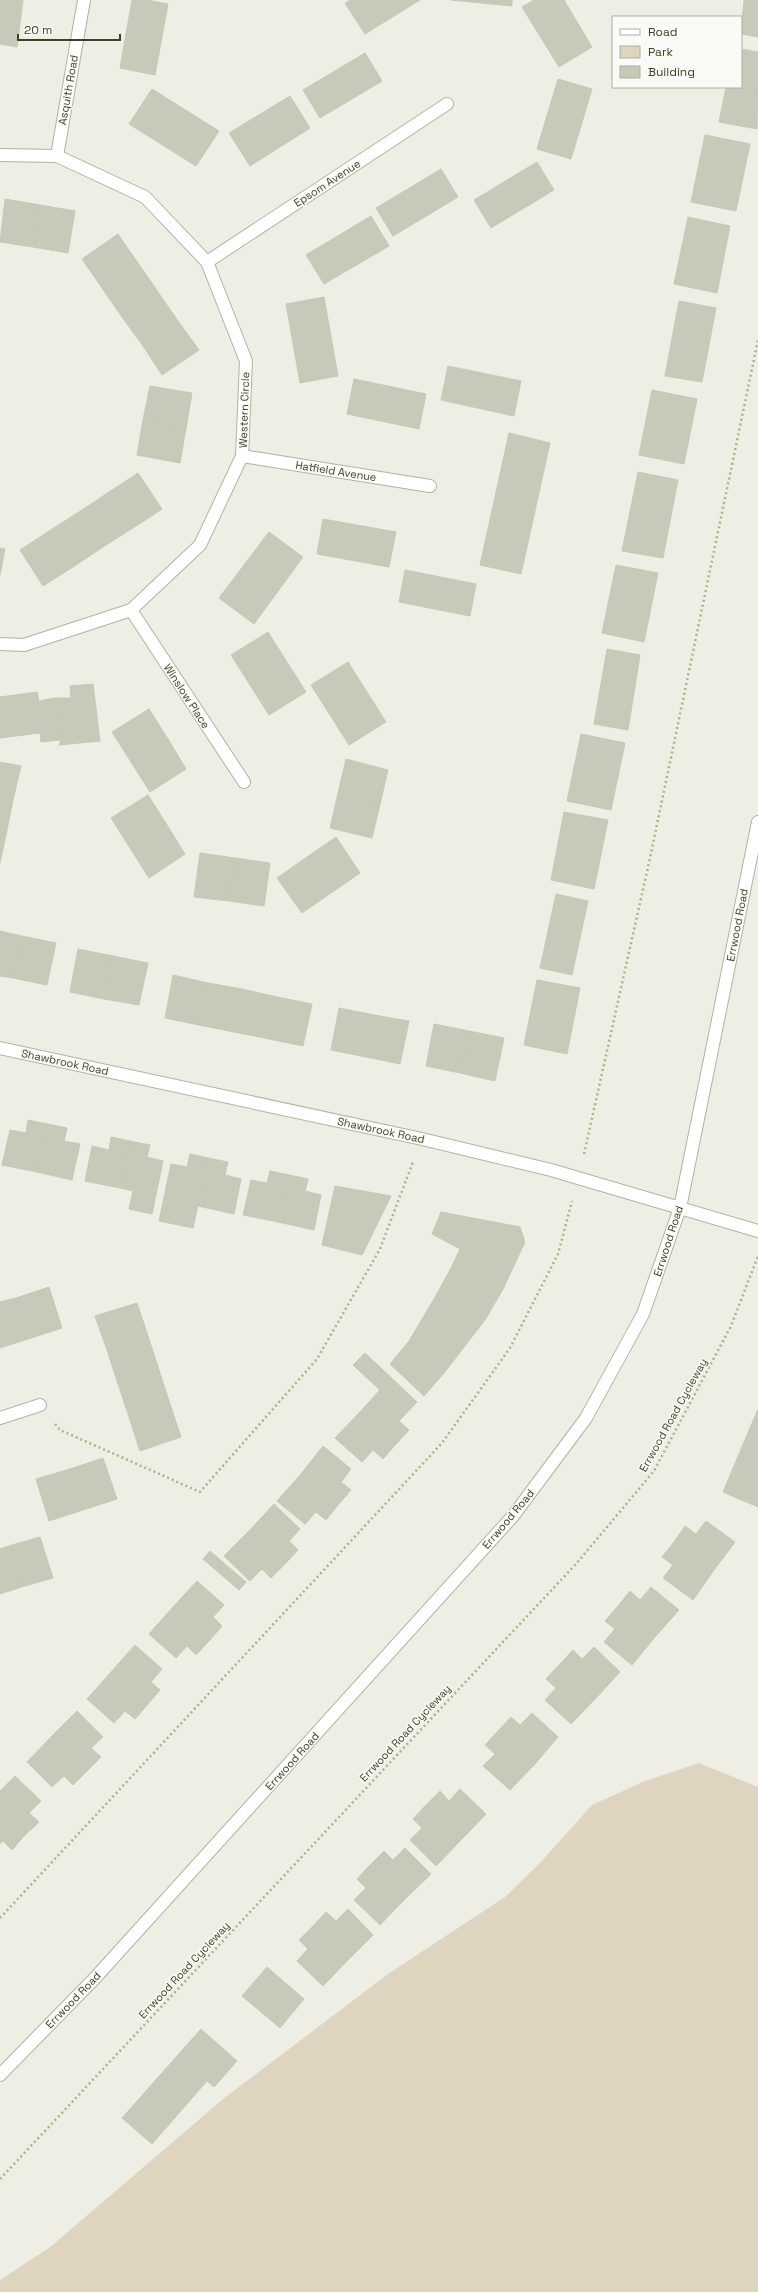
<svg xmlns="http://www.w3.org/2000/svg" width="758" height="2292" font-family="'Space Grotesk',sans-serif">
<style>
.green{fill:#dfd5be}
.building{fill:#c9c9ba;stroke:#c8c8b7}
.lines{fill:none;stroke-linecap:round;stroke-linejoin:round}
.minor-casing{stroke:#b1b3a3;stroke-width:14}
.path{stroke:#aeb285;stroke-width:2.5;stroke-dasharray:2 3;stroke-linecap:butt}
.minor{stroke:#fff;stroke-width:12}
.labels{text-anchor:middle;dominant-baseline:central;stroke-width:3;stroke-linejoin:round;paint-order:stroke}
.street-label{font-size:11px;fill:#3c4123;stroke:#fafaf6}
</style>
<rect width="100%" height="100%" fill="#eeeee5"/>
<polygon class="green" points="699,1763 758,1787 758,2292 0,2292 0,2280 49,2248 223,2099 388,1974 505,1897 538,1865 592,1805 645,1781"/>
<g class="building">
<polygon points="0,0 23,0 17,47 0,44"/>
<polygon points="132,0 147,0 168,4 155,75 120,68"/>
<polygon points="351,0 420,0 365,34 345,3"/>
<polygon points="451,0 512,0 512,6"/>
<polygon points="534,0 564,0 592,47 559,67 522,7"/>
<polygon points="744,0 758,0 758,37 741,34"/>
<polygon points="741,49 758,52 757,129 719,122 726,87 741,87"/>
<polygon points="365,53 382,81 320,118 303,90"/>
<polygon points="558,79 592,89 571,159 537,149"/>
<polygon points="152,89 219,131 196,166 129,124"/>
<polygon points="290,96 310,128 250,166 229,133"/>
<polygon points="705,135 750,144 736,211 691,202"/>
<polygon points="537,162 554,190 491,228 474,200"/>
<polygon points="441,169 458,197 393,236 376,208"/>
<polygon points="5,199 40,205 33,247 0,242"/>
<polygon points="40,205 75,211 68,253 33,247"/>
<polygon points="371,216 389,246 324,284 306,255"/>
<polygon points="688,217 730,226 717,293 674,284"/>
<polygon points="118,234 138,263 102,288 82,259"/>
<polygon points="138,263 158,292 122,317 102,288"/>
<polygon points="158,292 178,321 143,346 122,317"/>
<polygon points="324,297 338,376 300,383 286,304"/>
<polygon points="679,301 716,308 702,382 665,376"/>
<polygon points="178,321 199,350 162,375 143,346"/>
<polygon points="448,366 521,381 514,416 441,400"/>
<polygon points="354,379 426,394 419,429 347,414"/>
<polygon points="150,386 192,393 186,428 143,420"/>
<polygon points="652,390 697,399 684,464 639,455"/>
<polygon points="143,420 186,428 180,463 137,455"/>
<polygon points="509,433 550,443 521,574 480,565"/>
<polygon points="638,472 678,480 663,558 622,551"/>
<polygon points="138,473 162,509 133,528 109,492"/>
<polygon points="109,492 133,528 103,547 79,512"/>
<polygon points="79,512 103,547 73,567 49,531"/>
<polygon points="323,519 396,532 389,567 317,554"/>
<polygon points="49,531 73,567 43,586 20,550"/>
<polygon points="269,532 303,557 254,624 219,598"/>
<polygon points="0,548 5,549 0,575"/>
<polygon points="616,565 658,573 644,642 602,633"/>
<polygon points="405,570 476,584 470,616 399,602"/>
<polygon points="268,632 287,662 250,685 231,655"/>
<polygon points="607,649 640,655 628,730 594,724"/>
<polygon points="287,662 306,692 269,715 250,685"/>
<polygon points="348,662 367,692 330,715 311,685"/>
<polygon points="93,684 100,741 59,745 61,740 55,698 71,698 70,686"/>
<polygon points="37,692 39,701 55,698 61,740 41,742 40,733 0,738 0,697"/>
<polygon points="367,692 386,722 349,745 330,715"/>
<polygon points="149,709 168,739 131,762 112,732"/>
<polygon points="581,734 625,743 611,810 567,801"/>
<polygon points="168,739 186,769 150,792 131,762"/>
<polygon points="346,759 388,770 380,804 338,793"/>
<polygon points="0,762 21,766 13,800 0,797"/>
<polygon points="338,793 380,804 372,838 330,828"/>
<polygon points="148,795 167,825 130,848 111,818"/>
<polygon points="0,797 13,800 6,835 0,834"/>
<polygon points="564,812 608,820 594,889 551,880"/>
<polygon points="167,825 185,854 149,878 130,848"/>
<polygon points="0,834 6,835 0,863"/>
<polygon points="336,837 360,873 331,893 307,857"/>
<polygon points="200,853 235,858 229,901 194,897"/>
<polygon points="307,857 331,893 302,913 277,878"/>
<polygon points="235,858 270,863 264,906 229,901"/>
<polygon points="556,894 588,901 572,975 540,968"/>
<polygon points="0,931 22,936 13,978 0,976"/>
<polygon points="22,936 56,943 47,985 13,978"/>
<polygon points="78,949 113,956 104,999 70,992"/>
<polygon points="113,956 148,963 139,1005 104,999"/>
<polygon points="173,975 208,983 199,1025 165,1018"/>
<polygon points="537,980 580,988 567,1054 524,1045"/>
<polygon points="208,983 242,989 234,1032 199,1025"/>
<polygon points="242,989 277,997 269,1039 234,1032"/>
<polygon points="277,997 312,1004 303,1046 269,1039"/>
<polygon points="339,1008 374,1015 366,1057 331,1050"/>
<polygon points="374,1015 409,1021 400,1064 366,1057"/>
<polygon points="434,1024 469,1031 460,1073 426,1066"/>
<polygon points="469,1031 504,1038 495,1081 460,1073"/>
<polygon points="28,1120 47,1124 37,1172 2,1165 10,1130 26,1133"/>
<polygon points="47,1124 67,1128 64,1141 80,1144 72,1180 37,1172"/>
<polygon points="111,1137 130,1141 120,1188 85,1181 92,1146 109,1150"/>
<polygon points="130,1141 150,1145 147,1157 163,1161 152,1214 129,1209 133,1191 120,1188"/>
<polygon points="190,1154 208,1158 193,1228 159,1221 171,1164 187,1167"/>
<polygon points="208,1158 228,1162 225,1175 241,1179 234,1214 198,1206"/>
<polygon points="270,1171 289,1175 278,1222 243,1215 251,1180 267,1183"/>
<polygon points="289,1175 308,1179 305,1191 321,1195 314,1230 278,1222"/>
<polygon points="335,1186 391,1196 362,1255 322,1245"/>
<polygon points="441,1212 520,1227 525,1242 503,1289 450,1270 460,1249 432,1234"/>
<polygon points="450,1270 503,1289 485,1320 434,1299"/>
<polygon points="49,1287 62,1328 28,1339 16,1298"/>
<polygon points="16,1298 28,1339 0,1348 0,1302"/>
<polygon points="434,1299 485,1320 444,1373 409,1341"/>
<polygon points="137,1303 148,1336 107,1350 95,1316"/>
<polygon points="148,1336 159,1370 118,1384 107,1350"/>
<polygon points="409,1341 444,1373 424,1396 390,1364"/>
<polygon points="365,1353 417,1402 399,1421 409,1430 396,1444 360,1412 380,1390 353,1365"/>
<polygon points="159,1370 170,1404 129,1417 118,1384"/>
<polygon points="170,1404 181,1437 140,1451 129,1417"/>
<polygon points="758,1409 758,1507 723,1492"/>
<polygon points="360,1412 396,1444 383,1459 373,1450 362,1462 335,1438"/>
<polygon points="323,1446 351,1469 341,1482 351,1490 338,1505 301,1474"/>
<polygon points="103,1458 117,1499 83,1510 70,1469"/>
<polygon points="70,1469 83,1510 49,1521 36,1479"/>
<polygon points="301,1474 338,1505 326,1520 316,1512 305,1524 277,1501"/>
<polygon points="274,1504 300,1529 289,1541 298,1550 285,1564 250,1530"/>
<polygon points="706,1521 735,1542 714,1570 674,1542 685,1526 696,1534"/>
<polygon points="250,1530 285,1564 271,1578 262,1569 250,1581 224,1556"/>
<polygon points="40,1537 53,1578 25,1586 12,1545"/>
<polygon points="674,1542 714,1570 693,1600 663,1578 673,1565 662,1557"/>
<polygon points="12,1545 25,1586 0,1594 0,1549"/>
<polygon points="210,1551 246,1582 239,1590 203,1559"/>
<polygon points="197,1581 224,1605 213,1617 222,1626 210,1640 173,1607"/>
<polygon points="651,1587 679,1610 655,1637 618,1606 630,1591 640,1600"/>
<polygon points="618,1606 655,1637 632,1665 604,1642 615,1629 605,1621"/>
<polygon points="173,1607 210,1640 196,1655 187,1646 176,1658 149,1634"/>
<polygon points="135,1645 162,1669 151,1682 160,1690 148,1704 111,1672"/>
<polygon points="594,1647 620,1672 596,1698 560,1664 573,1650 582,1659"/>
<polygon points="560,1664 596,1698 571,1724 545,1700 556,1688 546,1679"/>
<polygon points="111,1672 148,1704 135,1719 125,1711 114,1723 87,1699"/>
<polygon points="77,1711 103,1737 91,1748 101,1757 87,1771 52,1736"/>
<polygon points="532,1713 558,1737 535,1764 498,1731 511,1717 520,1725"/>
<polygon points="498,1731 535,1764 510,1790 483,1766 495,1754 485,1745"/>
<polygon points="52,1736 87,1771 73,1785 64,1776 52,1787 27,1762"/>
<polygon points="15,1776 41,1801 29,1813 39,1822 25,1835 0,1812 0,1791"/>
<polygon points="460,1789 486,1814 462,1839 426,1805 440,1791 449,1801"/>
<polygon points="426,1805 462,1839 436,1866 410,1840 422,1828 413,1819"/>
<polygon points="0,1812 25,1835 12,1850 3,1841 0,1844"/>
<polygon points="405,1848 431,1874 405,1899 370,1865 384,1851 393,1860"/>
<polygon points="370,1865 405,1899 380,1925 354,1900 366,1888 357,1879"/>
<polygon points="348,1909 373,1935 348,1960 313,1926 326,1912 336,1921"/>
<polygon points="313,1926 348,1960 323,1986 297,1961 308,1949 299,1940"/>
<polygon points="267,1967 304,1999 280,2028 242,1996"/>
<polygon points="201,2029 237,2061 214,2087 207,2081 152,2144 122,2118"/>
</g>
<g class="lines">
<g class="minor-casing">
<g id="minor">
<polyline points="0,155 57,156 145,197 207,262 246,361 242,456 200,545 131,610 24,645 0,644"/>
<polyline points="57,156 84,0"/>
<polyline points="207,262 447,104"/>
<polyline points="242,456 430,486"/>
<polyline points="131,610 244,782"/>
<polyline points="0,1048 422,1139 551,1170 758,1231"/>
<polyline points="0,1418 40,1405"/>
<polyline points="0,2075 95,1978 513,1516 586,1418 643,1314 680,1208 758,822"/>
</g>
</g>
<g class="path">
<polyline points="584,1154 650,858 758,340"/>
<polyline points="55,1424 60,1430 200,1492 317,1359 380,1249 413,1162"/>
<polyline points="0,1918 442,1443 510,1348 558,1254 572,1201"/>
<polyline points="0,2179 576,1564 654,1471 731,1326 758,1256"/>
</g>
<use href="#minor" class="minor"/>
</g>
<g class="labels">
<g class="street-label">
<text transform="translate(68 90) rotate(-80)">Asquith Road</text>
<text transform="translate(327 183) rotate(-33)">Epsom Avenue</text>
<text transform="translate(244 410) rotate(-88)">Western Circle</text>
<text transform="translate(336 471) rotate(9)">Hatfield Avenue</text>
<text transform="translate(187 696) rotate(57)">Winslow Place</text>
<text transform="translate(737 925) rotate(-79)">Errwood Road</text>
<text transform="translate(65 1062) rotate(12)">Shawbrook Road</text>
<text transform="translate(381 1130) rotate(12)">Shawbrook Road</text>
<text transform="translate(668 1241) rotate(-72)">Errwood Road</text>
<text transform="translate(673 1415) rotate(-61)">Errwood Road Cycleway</text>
<text transform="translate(508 1519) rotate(-50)">Errwood Road</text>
<text transform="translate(405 1733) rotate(-47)">Errwood Road Cycleway</text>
<text transform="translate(292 1761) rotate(-48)">Errwood Road</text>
<text transform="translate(184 1970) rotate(-47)">Errwood Road Cycleway</text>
<text transform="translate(73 2000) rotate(-46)">Errwood Road</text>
</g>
</g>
<rect x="612" y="16" width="130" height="72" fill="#fafaf6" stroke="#aeb0a2"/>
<rect x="620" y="29" width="20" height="6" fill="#ffffff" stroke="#aeb0a2"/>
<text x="648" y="36" font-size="12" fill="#3c4123">Road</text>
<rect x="620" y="46" width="20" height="12" fill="#dfd5be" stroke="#aeb0a2"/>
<text x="648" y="56" font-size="12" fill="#3c4123">Park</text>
<rect x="620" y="66" width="20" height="12" fill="#c9c9ba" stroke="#aeb0a2"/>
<text x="648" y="76" font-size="12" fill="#3c4123">Building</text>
<path d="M18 34v6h102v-6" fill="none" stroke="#3c4123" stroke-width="2"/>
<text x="24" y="34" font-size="12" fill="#3c4123" stroke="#fafaf6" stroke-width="3" paint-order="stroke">20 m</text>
</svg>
